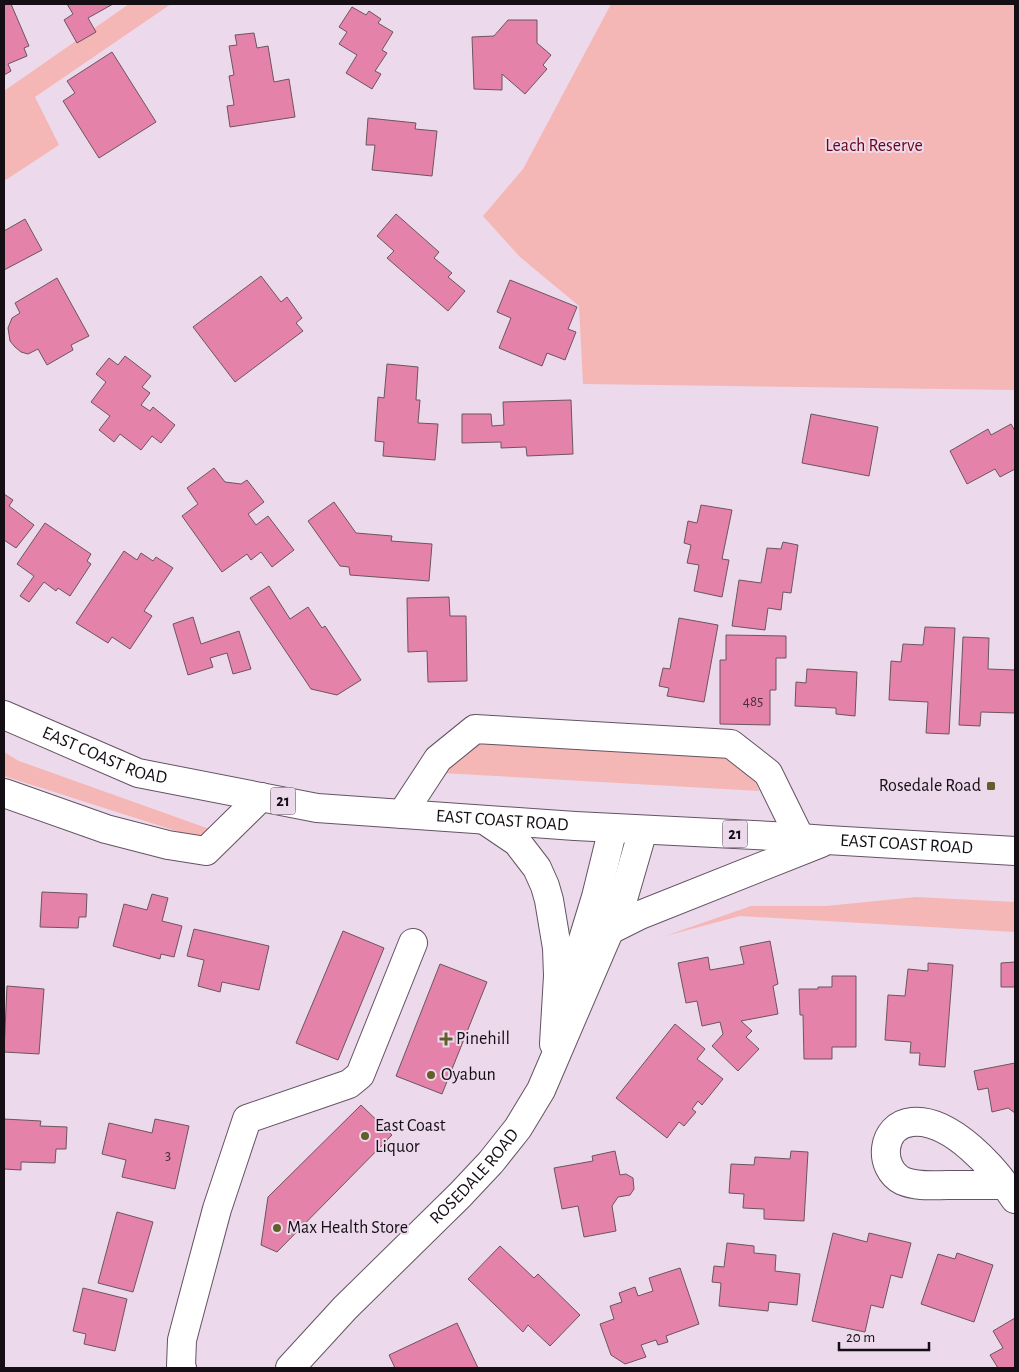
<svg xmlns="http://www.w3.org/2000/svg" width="1019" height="1372" font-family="'Alegreya Sans',sans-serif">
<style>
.green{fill:#f5b7b5}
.building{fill:#e582aa;stroke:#6c555d}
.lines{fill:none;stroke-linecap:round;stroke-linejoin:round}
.minor-casing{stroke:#645463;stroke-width:30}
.major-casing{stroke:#645463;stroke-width:30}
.minor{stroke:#fff;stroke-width:28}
.major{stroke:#fff;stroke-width:28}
.poi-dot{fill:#645e2b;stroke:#ecd9eb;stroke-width:2}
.labels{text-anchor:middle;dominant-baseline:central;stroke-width:4;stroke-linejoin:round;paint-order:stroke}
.number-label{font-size:15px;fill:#492c3a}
.shield{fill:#ecd9eb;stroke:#564c55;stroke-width:1}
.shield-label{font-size:16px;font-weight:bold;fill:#150f15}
.park-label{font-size:18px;fill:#670514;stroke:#ecd9eb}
.street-label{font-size:18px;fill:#150f15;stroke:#ecd9eb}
.poi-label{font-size:18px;fill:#150f15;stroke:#ecd9eb;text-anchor:start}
</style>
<rect width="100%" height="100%" fill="#ecd9eb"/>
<g class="green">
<polygon points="129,4 171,4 35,97 59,145 4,181 4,91"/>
<polygon points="611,4 1015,4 1015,390 583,384 579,306 520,257 483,216 523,169"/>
<polygon points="491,739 722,752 753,776 759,791 442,773 447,760"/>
<polygon points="4,752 19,761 215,831 195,837 4,776"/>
<polygon points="916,897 1015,902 1015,932 740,916 665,936 751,906 826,906"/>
</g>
<g class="building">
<polygon points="4,4 11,4 29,46 24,48 27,56 8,64 11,71 4,75"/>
<polygon points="67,4 113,4 88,18 96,32 77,43 64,20 73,14"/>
<polygon points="352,7 366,15 369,11 381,19 378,23 393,32 382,50 387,53 375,71 381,74 372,89 346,73 357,55 339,44 347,32 339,27"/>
<polygon points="508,20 537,20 537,43 551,55 543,65 547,69 525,94 502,74 502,90 474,89 472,37 494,36"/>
<polygon points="254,33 257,48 268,46 274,82 289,79 295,117 230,127 227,106 234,105 229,76 234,75 229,46 237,45 235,35"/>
<polygon points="112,52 156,122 99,158 63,101 75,93 67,81"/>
<polygon points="368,118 416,123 415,129 437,131 432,176 372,170 375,145 366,145"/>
<polygon points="396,214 439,252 434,258 452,273 448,277 465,291 448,311 387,258 394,251 377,236"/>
<polygon points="25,219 42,250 4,270 4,231"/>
<polygon points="261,276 281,302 287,297 302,318 296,323 303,331 235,382 193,327"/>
<polygon points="57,278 89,336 71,345 73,350 47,365 38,349 28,354 21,352 15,347 10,341 8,328 12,318 20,313 15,303"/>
<polygon points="510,280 577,307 568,329 576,332 565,360 547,353 542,366 499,348 511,318 497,312"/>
<polygon points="125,356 151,376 142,387 150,393 141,405 150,411 153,407 175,425 161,443 152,436 141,450 120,434 114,442 99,430 110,416 91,402 106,382 96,374 109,358 118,365"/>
<polygon points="387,364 418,367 416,400 420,400 418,423 438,424 435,460 383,456 384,442 375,441 378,397 384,398"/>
<polygon points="571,400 573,454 527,456 526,447 501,448 501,442 462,443 462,414 491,414 492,426 504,425 503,402"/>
<polygon points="811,414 878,427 869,476 802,463"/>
<polygon points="1011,424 1015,431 1015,469 1000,477 995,469 967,484 950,451 988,429 991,435"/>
<polygon points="214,468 225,482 241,484 247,480 264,502 248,514 256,525 268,516 294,550 272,567 261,552 251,560 247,554 222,572 182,516 198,504 187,488"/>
<polygon points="4,494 13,500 9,506 34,525 16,548 4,540"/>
<polygon points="334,502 356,533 392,536 391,541 432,544 429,581 350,575 349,567 340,566 308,521"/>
<polygon points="701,505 732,510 722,559 729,560 722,597 694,591 699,565 687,563 691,545 684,543 688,521 697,523"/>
<polygon points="45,523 91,554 87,561 91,564 70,596 58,588 56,591 44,582 29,602 20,596 34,576 17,564"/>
<polygon points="783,542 798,545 791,593 783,592 781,610 768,608 765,630 732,626 739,580 761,583 767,548 781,549"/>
<polygon points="124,551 137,560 141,553 153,561 156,557 173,568 144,611 152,616 130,649 112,637 108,643 76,623"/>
<polygon points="269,586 290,619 308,607 322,628 325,626 361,680 337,695 311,689 250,598"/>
<polygon points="449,597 450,616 466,616 467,681 428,682 427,651 408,652 407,598"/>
<polygon points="193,617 201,644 239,631 251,669 233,674 227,653 210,658 213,667 188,675 173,624"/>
<polygon points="679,618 718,625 704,702 667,696 669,688 659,686 663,668 670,669"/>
<polygon points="925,627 955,628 949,734 926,733 928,702 889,700 891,661 901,662 903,644 923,645"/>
<polygon points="726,635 786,636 786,658 776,658 776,690 770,690 770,725 720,724 720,660 726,660"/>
<polygon points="963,637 989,638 988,669 1015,670 1015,713 981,712 980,726 959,725"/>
<polygon points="807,669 857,672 855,716 836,714 836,708 795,706 796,682 806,683"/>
<polygon points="42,892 87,894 86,917 79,917 78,928 40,927"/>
<polygon points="152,894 168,898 162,921 182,926 174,957 161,954 160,959 113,946 124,904 147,910"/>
<polygon points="194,929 269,946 259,990 222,982 220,992 198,986 204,960 187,956"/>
<polygon points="343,931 384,948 338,1060 296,1043"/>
<polygon points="770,941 778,984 773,986 778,1014 741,1021 752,1031 746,1037 759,1049 738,1071 712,1046 723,1034 720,1022 702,1026 697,1001 686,1003 678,963 708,957 710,970 744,964 740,947"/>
<polygon points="1015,962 1015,988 1015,987 1001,987 1001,963"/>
<polygon points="928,963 953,965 945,1067 919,1065 920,1053 910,1053 911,1042 885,1040 888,995 905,996 908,969 928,971"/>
<polygon points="440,964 487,982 442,1094 396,1076"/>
<polygon points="832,976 856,976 856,1047 832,1047 832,1059 804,1059 803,1015 800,1015 799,989 818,989 818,987 832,987"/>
<polygon points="7,986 44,989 39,1054 4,1052"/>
<polygon points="675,1024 705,1049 697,1059 723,1079 702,1105 698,1101 692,1109 696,1112 684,1126 679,1122 667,1138 616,1098"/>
<polygon points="1015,1063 1015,1113 1008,1108 992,1112 988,1088 978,1090 974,1071"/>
<polygon points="361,1105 392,1135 277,1252 261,1245 268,1197"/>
<polygon points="4,1119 41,1121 40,1126 67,1127 66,1149 56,1149 55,1163 21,1162 21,1170 4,1169"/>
<polygon points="155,1119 189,1126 175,1189 122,1177 126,1160 102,1154 109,1123 152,1133"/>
<polygon points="615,1151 620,1175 626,1174 633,1178 634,1189 630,1195 618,1197 612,1206 616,1231 584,1237 578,1206 562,1209 554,1168 593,1161 592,1156"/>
<polygon points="791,1151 808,1152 804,1221 764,1219 764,1209 743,1208 744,1194 729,1193 731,1164 754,1165 755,1157 790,1159"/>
<polygon points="117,1212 153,1222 133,1292 98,1283"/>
<polygon points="833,1233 867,1242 869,1233 911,1243 902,1278 891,1275 883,1308 871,1305 865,1332 812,1321"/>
<polygon points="727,1243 754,1246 754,1253 776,1255 775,1271 800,1274 797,1305 769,1302 768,1311 719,1306 721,1283 712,1282 714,1266 724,1267"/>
<polygon points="500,1246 534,1278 538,1274 580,1315 550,1346 528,1325 523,1332 468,1279"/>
<polygon points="957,1253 993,1265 974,1322 921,1304 938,1254 955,1259"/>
<polygon points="680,1268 699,1324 666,1336 668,1342 658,1345 656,1340 641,1345 646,1357 625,1364 611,1355 600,1324 614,1319 610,1306 622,1302 619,1293 635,1287 638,1296 653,1291 649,1278"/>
<polygon points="83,1288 127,1299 115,1351 84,1344 86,1334 73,1331"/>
<polygon points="1015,1318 1015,1368 998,1368 990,1355 1003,1348 993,1331"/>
<polygon points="457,1323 478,1368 395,1368 389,1355"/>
</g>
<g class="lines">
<g class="minor-casing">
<g id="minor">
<polyline points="4,793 106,829 168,845 206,851 261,797"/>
<polyline points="402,814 438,759 475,729 731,744 768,773 800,838"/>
<path d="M1006 1185C986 1185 967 1185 948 1185 934 1185 917 1187 903 1181 877 1168 881 1125 912 1122 951 1118 996 1170 1015 1199"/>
<polyline points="182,1368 181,1366 182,1340 187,1321 217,1209 247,1119 349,1084 360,1075 413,943"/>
</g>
</g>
<g class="major-casing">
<g id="major">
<path id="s1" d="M4 715 138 773 317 808 575 826 772 836 827 840 1015 851"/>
<polyline points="486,821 517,842 537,868 545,886 549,900 557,948 558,976 554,1044"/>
<polyline points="610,930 640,915 821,843"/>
<polyline points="566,995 596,897 613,828"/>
<path id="s2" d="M290 1368 345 1308 460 1195 491 1162 518 1128 541 1090 623 899 643 830"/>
</g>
</g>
<use href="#minor" class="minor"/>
<use href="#major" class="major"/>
</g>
<g class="poi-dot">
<rect x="986" y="781" width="10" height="10" rx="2.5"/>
<path d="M443.5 1031.5h5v5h5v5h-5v5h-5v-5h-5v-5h5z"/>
<circle cx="431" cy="1075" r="5"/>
<circle cx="365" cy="1136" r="5"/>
<circle cx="277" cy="1228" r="5"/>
</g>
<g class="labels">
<g class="number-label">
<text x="753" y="701">485</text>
<text x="168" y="1155">3</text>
</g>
<g class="shield">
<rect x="270.5" y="787.5" width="25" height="27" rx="4"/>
<rect x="722.5" y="820.5" width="25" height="27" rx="4"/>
</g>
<g class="shield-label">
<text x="283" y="801">21</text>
<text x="735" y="834">21</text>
</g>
<g class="park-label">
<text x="874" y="146">Leach Reserve</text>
</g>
<g class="street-label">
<text stroke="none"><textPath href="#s1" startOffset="109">EAST COAST ROAD</textPath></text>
<text stroke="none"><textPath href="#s1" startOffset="514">EAST COAST ROAD</textPath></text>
<text stroke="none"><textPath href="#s1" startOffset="919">EAST COAST ROAD</textPath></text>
<text stroke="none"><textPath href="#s2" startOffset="266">ROSEDALE ROAD</textPath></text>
</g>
<g class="poi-label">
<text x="981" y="786" text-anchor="end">Rosedale Road</text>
<text x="456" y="1039">Pinehill</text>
<text x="441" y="1075">Oyabun</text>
<text x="375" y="1126">East Coast<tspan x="375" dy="21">Liquor</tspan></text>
<text x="287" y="1228">Max Health Store</text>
</g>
</g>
<rect width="1019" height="1372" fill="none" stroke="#150f15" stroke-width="10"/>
<path d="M839 1342v8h90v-8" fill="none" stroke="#150f15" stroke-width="2.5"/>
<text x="846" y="1342" font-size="15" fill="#150f15" stroke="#ecd9eb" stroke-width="4" paint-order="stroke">20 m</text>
</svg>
